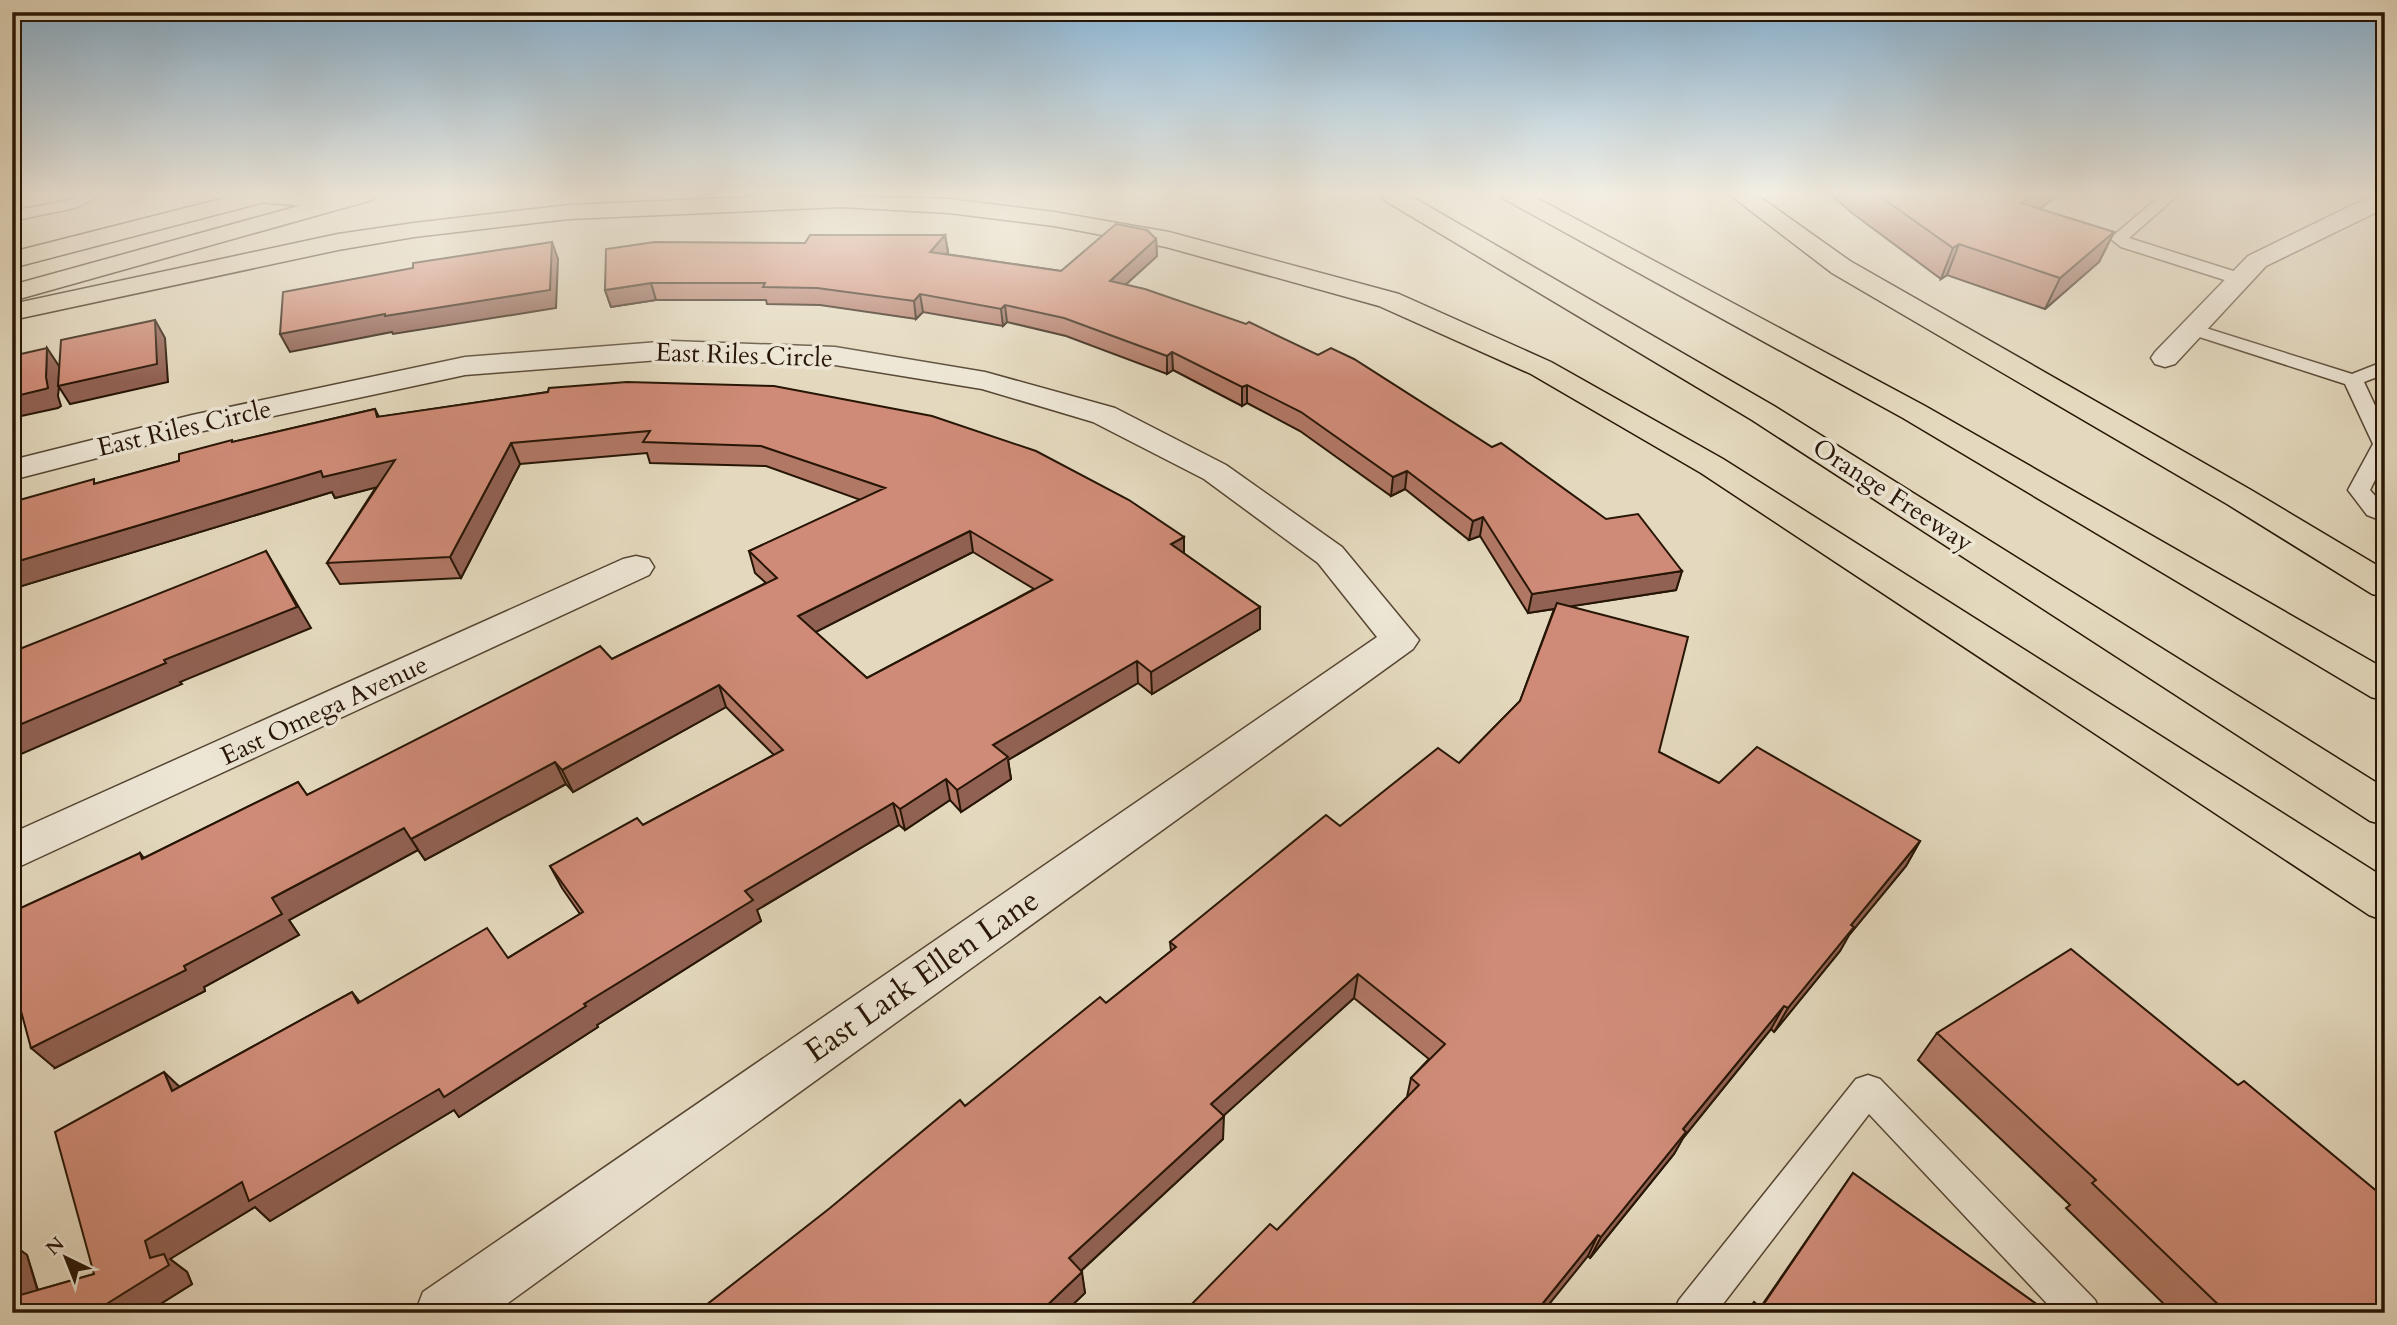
<svg xmlns="http://www.w3.org/2000/svg" width="2397" height="1325" font-family="Cardo,serif">
<style>
.lines{fill:none;stroke-linecap:round;stroke-linejoin:round}
.service-casing{stroke:#564633;stroke-width:3}
.minor-casing{stroke:#564633;stroke-width:3}
.primary-casing{stroke:#271505;stroke-width:3}
.motorway-casing{stroke:#271505;stroke-width:3}
.service{fill:#ede6d5;fill-rule:evenodd}
.minor{fill:#ede6d5;fill-rule:evenodd}
.primary{fill:#e4d9be;fill-rule:evenodd}
.motorway{fill:#e4d9be;fill-rule:evenodd}
.wall{fill:#b27866;stroke:#271505;stroke-width:2;fill-rule:evenodd}
.shaded-wall{fill:#916153;stroke:#271505;stroke-width:2}
.building{fill:#cf8b77;stroke:#271505;stroke-width:2;fill-rule:evenodd}
.labels{text-anchor:middle;dominant-baseline:central;stroke-width:7;stroke-linejoin:round;paint-order:stroke}
.street-label{font-size:26px;fill:#271505;stroke:#ede6d5}
.near-street-label{font-size:32px;fill:#271505;stroke:#ede6d5}
</style>
<rect width="100%" height="100%" fill="#e4d9be"/>
<filter id="stains"><feTurbulence type="fractalNoise" baseFrequency=".00286" numOctaves="4"/><feColorMatrix values="0 0 0 0 .2 0 0 0 0 .09 0 0 0 0 .02 0 0 0 .5 -.17"/></filter>
<radialGradient id="worn" r=".72"><stop offset=".6" stop-color="#630" stop-opacity="0"/><stop offset="1" stop-color="#630" stop-opacity=".3"/></radialGradient>
<g class="lines">
<g class="service-casing">
<g id="service">
<polygon points="81,195 102,195 75,208 12,221 12,211 66,201"/>
<polygon points="2161,195 2178,195 2129,238 2246,275 2248,279 2246,283 2234,283 2121,247 2111,239 2113,236"/>
<polygon points="2193,324 2352,374 2385,361 2385,374 2364,382 2385,427 2385,460 2370,490 2385,507 2385,522 2367,515 2348,490 2373,444 2345,384 2187,333 2184,329"/>
<polygon points="1868,1075 1880,1079 2095,1300 2101,1313 2056,1313 1869,1114 1716,1313 1673,1313 1679,1300 1856,1079"/>
</g>
</g>
<g class="minor-casing">
<g id="minor">
<polygon points="2373,195 2385,195 2385,208 2266,266 2175,364 2165,367 2155,364 2151,358 2155,352 2248,256"/>
<polygon points="672,341 835,347 985,372 1115,408 1226,465 1342,547 1419,640 1413,649 494,1313 415,1313 423,1292 1377,637 1318,563 1204,479 1093,422 982,389 835,365 672,359 465,375 194,433 12,480 12,460 192,415 465,357"/>
<polygon points="636,556 649,559 654,567 649,575 12,870 12,833 623,559"/>
</g>
</g>
<g class="primary-casing">
<g id="primary">
<polygon points="237,195 276,195 272,200 12,268 12,252"/>
<polygon points="338,195 376,195 372,200 12,301 12,285"/>
</g>
</g>
<g class="motorway-casing">
<g id="motorway">
<polygon points="246,195 338,195 346,197 350,202 346,207 338,209 258,202 250,200"/>
<polygon points="796,195 949,199 1054,212 1169,232 1399,294 1551,362 1723,459 2385,878 2385,921 2369,915 1701,473 1531,374 1379,306 1166,247 1054,226 949,213 841,207 569,219 414,237 338,250 12,320 12,304 338,234 414,223 569,205"/>
<polygon points="1380,195 1409,195 1774,406 2385,788 2385,825 2370,821 1752,420 1384,200"/>
<polygon points="1502,195 1531,195 1925,406 2385,669 2385,701 2371,697 1903,418 1506,200"/>
<polygon points="1730,195 1757,195 1850,261 2251,490 2385,570 2385,597 2372,594 2227,504 1832,273"/>
</g>
</g>
<use href="#service" class="service"/>
<use href="#minor" class="minor"/>
<use href="#primary" class="primary"/>
<use href="#motorway" class="motorway"/>
</g>
<g class="wall">
<polygon points="1831,195 2058,195 2040,209 2114,232 2099,262 2045,309 1947,275 1941,279 1852,213"/>
<polygon points="945,235 948,252 946,254 1061,271 1156,239 1157,256 1125,285 1606,519 1682,571 1676,590 1572,606 1659,752 1719,783 1920,841 1906,866 1849,935 1840,951 1774,1032 1771,1029 1683,1138 1674,1154 1590,1258 1588,1256 1277,1230 1407,1097 1411,1078 1429,1059 1354,998 1223,1116 1223,1139 1081,1271 1085,1293 1064,1313 696,1313 965,1106 1106,1003 1171,951 1170,942 1340,826 1459,763 1520,701 1554,609 1528,613 1480,536 1469,540 1405,489 1391,496 1300,431 1247,403 1242,406 1173,370 1167,374 1066,336 1007,322 1003,326 923,312 916,319 820,305 767,304 766,300 656,300 611,307 605,290 805,243"/>
<path d="M549 388 1184 554 1260 607V629L1152 694 1138 683 1008 760 1011 779 961 812 950 800 905 830 899 825 757 910 761 921 597 1025 598 1027 459 1117 454 1110 270 1221 255 1207 170 1259 187 1272 192 1284 146 1313H12V1244L27 1255 38 1290 94 1274 179 1087 352 992 360 1002 508 958 580 914 562 888 550 866 643 825 774 755 726 707 573 792 566 784 425 860 418 850 289 920 299 935 204 987 205 991 55 1068 140 853 144 858 298 782 307 795 612 659 766 583 755 573 749 551 861 500 766 466 650 463 647 453 520 464 461 578 340 584 327 563 376 487 335 498 332 492 12 589V506L179 461 233 442 375 409 379 417 548 392ZM973 552 1034 589 867 678 815 632Z"/>
<polygon points="1937,1033 2238,1085 2385,1313 2173,1313 2066,1208 2070,1205 1918,1060"/>
<polygon points="1853,1173 2049,1313 1760,1308"/>
</g>
<g class="shaded-wall">
<polygon points="2033,195 2058,195 2008,232 2021,203"/>
<polygon points="2114,232 2099,262 2045,309 2060,278"/>
<polygon points="945,235 948,252 933,269 930,252"/>
<polygon points="1156,239 1157,256 1111,298 1110,281"/>
<polygon points="552,242 558,259 556,308 393,334 392,332 290,352 280,334"/>
<polygon points="1959,244 1947,275 1941,279 1953,248"/>
<polygon points="651,283 656,300 611,307 605,290"/>
<polygon points="920,294 923,312 916,319 914,301"/>
<polygon points="1005,305 1007,322 1003,326 1001,309"/>
<polygon points="155,320 165,338 168,382 70,404 59,387 58,396 61,406 58,408 12,418 12,397 46,377 47,348 59,366"/>
<polygon points="1172,352 1173,370 1167,374 1167,356"/>
<polygon points="1247,385 1247,403 1242,406 1242,387"/>
<polygon points="511,443 520,464 461,578 450,557"/>
<polygon points="395,460 405,480 335,498 332,492 12,589 12,563 321,471"/>
<polygon points="1407,471 1405,489 1391,496 1393,477"/>
<polygon points="1483,517 1480,536 1469,540 1473,521"/>
<polygon points="970,531 973,552 804,638 798,616"/>
<polygon points="1184,537 1184,558 1171,544"/>
<polygon points="266,551 311,628 180,682 182,684 12,758 12,728 164,660"/>
<polygon points="1682,571 1676,590 1528,613 1532,594"/>
<polygon points="1260,607 1260,629 1152,694 1151,672"/>
<polygon points="1137,661 1138,683 1008,760 1011,779 961,812 957,790 993,745"/>
<polygon points="719,685 726,707 573,792 562,770"/>
<polygon points="555,762 566,784 425,860 411,839"/>
<polygon points="946,779 950,800 905,830 900,809"/>
<polygon points="893,803 899,825 757,910 761,921 597,1025 598,1027 459,1117 454,1110 270,1221 255,1207 170,1259 187,1272 192,1284 146,1313 92,1313 150,1258 145,1241 242,1182 439,1089 584,1004 745,891"/>
<polygon points="404,828 418,850 289,920 299,935 204,987 205,991 55,1068 31,1048 184,966 272,898"/>
<polygon points="1920,841 1906,866 1849,935 1840,951 1774,1032 1788,1008 1851,925"/>
<polygon points="1358,974 1354,998 1211,1127 1211,1104"/>
<polygon points="1784,1006 1771,1029 1683,1138 1674,1154 1590,1258 1601,1237 1683,1129"/>
<polygon points="164,1072 185,1092 172,1091"/>
<polygon points="1224,1116 1223,1139 1072,1279 1069,1258"/>
<polygon points="1598,1235 1588,1256 1542,1313 1535,1313"/>
<polygon points="12,1244 27,1255 44,1313 17,1296 12,1278"/>
<polygon points="1082,1272 1085,1293 1064,1313 1039,1313"/>
</g>
<g class="building">
<polygon points="1878,195 2033,195 2021,203 2114,232 2060,278 1959,244 1953,248"/>
<polygon points="1116,224 1147,230 1156,239 1110,281 1145,289 1246,324 1249,322 1318,355 1331,348 1354,359 1492,447 1501,443 1606,519 1638,514 1682,571 1532,594 1483,517 1473,521 1407,471 1393,477 1301,412 1247,385 1242,387 1172,352 1167,356 1064,318 1005,305 1001,309 920,294 914,301 817,288 763,287 765,283 651,283 605,290 606,249 655,242 805,243 810,235 945,235 930,252 1061,271"/>
<polygon points="552,242 550,290 385,316 385,314 280,334 283,292 413,268 413,263"/>
<polygon points="155,320 157,364 58,386 61,340"/>
<polygon points="47,348 46,377 48,388 45,389 12,397 12,356"/>
<path d="M627 382 774 386 932 416 1036 451 1129 500 1184 537 1171 544 1260 607 1151 672 1137 661 993 745 1008 757 957 790 946 779 900 809 893 803 745 891 753 900 584 1004 586 1006 444 1097 439 1089 249 1201 242 1182 145 1241 150 1258 164 1254 169 1265 92 1313H12V1278L17 1296 94 1274 55 1132 164 1072 172 1091 352 992 358 1003 487 928 508 958 583 912 550 866 637 818 643 825 783 750 719 685 562 770 555 762 411 839 404 828 272 898 282 914 184 966 186 970 31 1048 12 978V912L140 853 142 859 298 782 307 795 600 646 612 659 777 578 749 551 885 488 761 446 643 442 650 431 511 443 450 557 327 563 395 460 323 477 321 471 12 563V506L17 504 16 501 94 479V484L179 461V454L232 440V442L375 409 377 417 548 392 549 388ZM970 531 1052 580 867 678 798 616Z"/>
<polygon points="266,551 297,607 164,660 166,663 12,728 12,652"/>
<polygon points="1557,603 1688,637 1659,752 1719,783 1757,747 1920,841 1851,925 1854,927 1788,1008 1784,1006 1683,1129 1686,1132 1601,1237 1598,1235 1535,1313 1183,1313 1270,1224 1277,1230 1419,1085 1411,1078 1445,1044 1358,974 1211,1104 1224,1116 1069,1258 1082,1272 1039,1313 696,1313 830,1208 960,1100 965,1106 1100,997 1106,1003 1176,947 1170,942 1326,815 1340,826 1438,748 1459,763 1520,701"/>
<polygon points="2071,949 2238,1085 2244,1081 2385,1198 2385,1313 2227,1313 2092,1183 2096,1180 1937,1033"/>
<polygon points="1853,1173 2049,1313 1746,1313 1754,1302 1761,1308"/>
</g>
<linearGradient id="sky" x2="0" y2="1"><stop stop-color="#89b5d6"/><stop offset="0.51" stop-color="#f3eee2"/><stop offset="1" stop-color="#f3eee2" stop-opacity="0"/></linearGradient>
<rect width="2397" height="380" fill="url(#sky)"/>
<g class="labels">
<g class="street-label">
<text transform="translate(744 355) rotate(2)">East Riles Circle</text>
<text transform="translate(184 428) rotate(-13)">East Riles Circle</text>
<text transform="translate(1893 495) rotate(33)">Orange Freeway</text>
<text transform="translate(324 710) rotate(-25)">East Omega Avenue</text>
</g>
<g class="near-street-label">
<text transform="translate(922 976) rotate(-35)">East Lark Ellen Lane</text>
</g>
</g>
<rect width="2397" height="1325" fill="none" stroke="#e4d9be" stroke-width="42"/>
<rect x="14" y="14" width="2369" height="1297" fill="none" stroke="#271505" stroke-width="3.5"/>
<rect x="21" y="21" width="2355" height="1283" fill="none" stroke="#271505" stroke-width="2"/>
<g transform="translate(66 1258) rotate(317)" stroke="#ede6d5" stroke-width="5" paint-order="stroke">
<path d="M0-5L12 26L0 18L-12 26Z" fill="#271505"/>
<text y="-10" font-size="19" font-weight="bold" text-anchor="middle" fill="#271505">N</text>
</g>
<rect width="100%" height="100%" filter="url(#stains)"/>
<rect width="100%" height="100%" fill="url(#worn)"/>
</svg>
